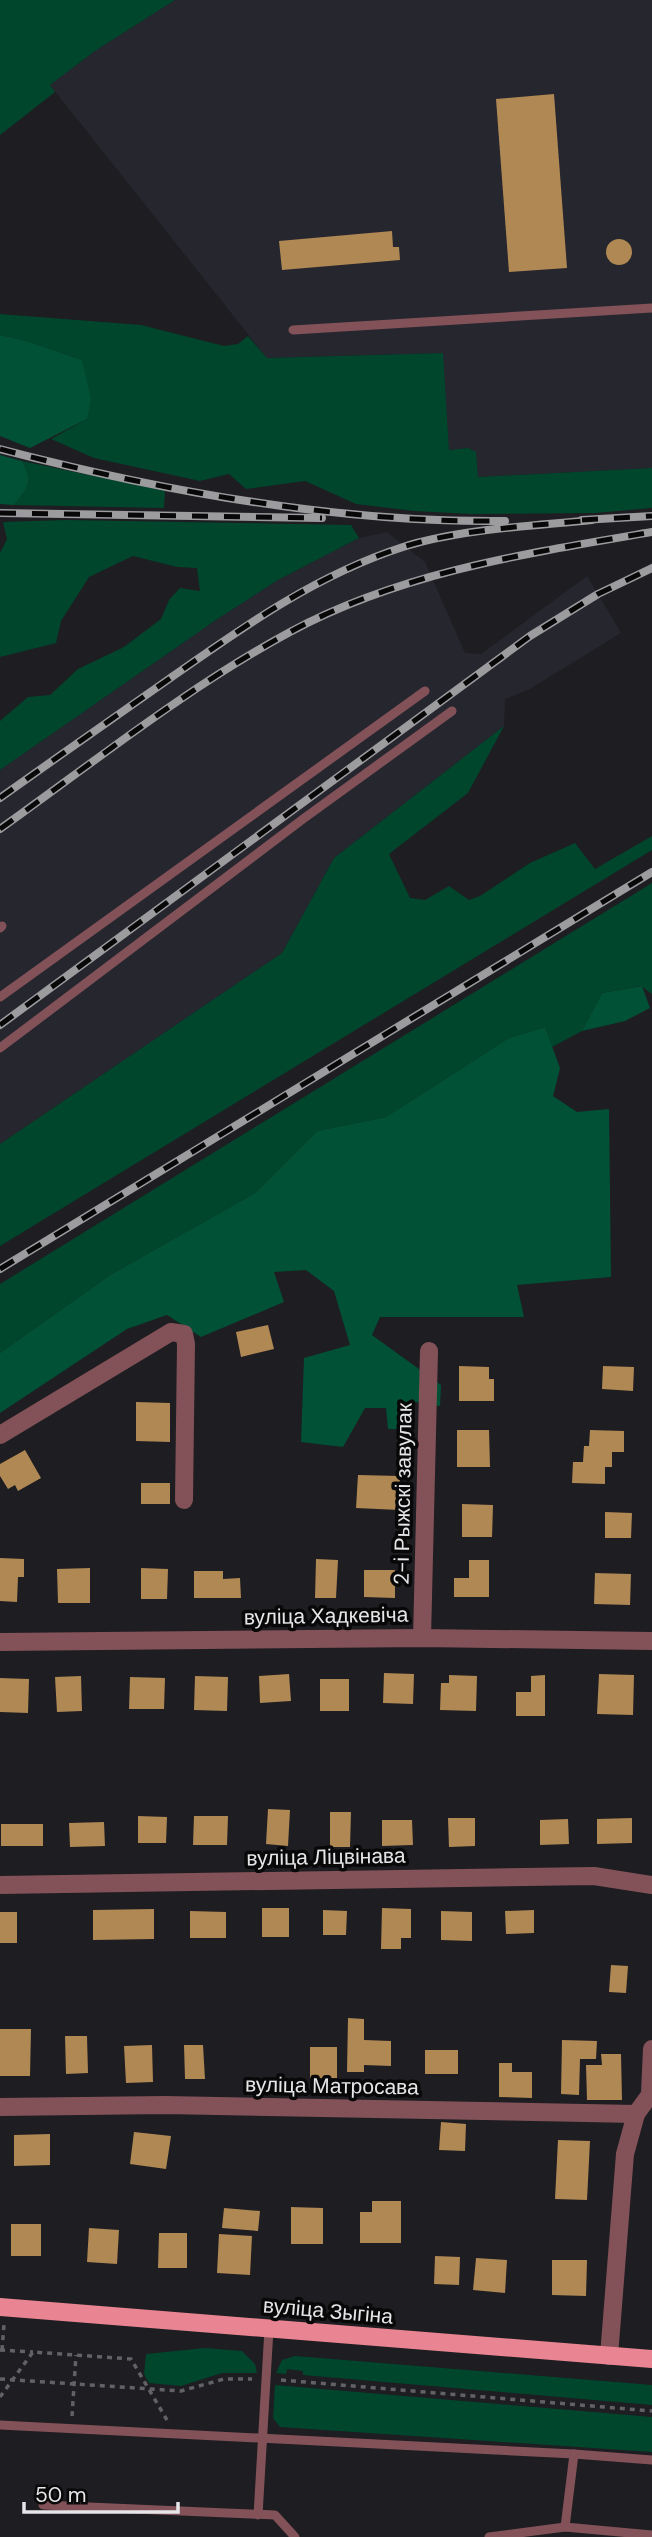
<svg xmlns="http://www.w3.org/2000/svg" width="652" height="2537" font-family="'DM Sans',sans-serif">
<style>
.built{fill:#26262f}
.green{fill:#00462d}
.forest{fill:#005135}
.building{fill:#b08854}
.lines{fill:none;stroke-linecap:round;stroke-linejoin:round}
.path{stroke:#626265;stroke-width:3.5;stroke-dasharray:5 5;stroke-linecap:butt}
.service{stroke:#825258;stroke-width:9}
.minor{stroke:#825258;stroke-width:18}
.primary{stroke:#e98592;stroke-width:18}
.rail-casing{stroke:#9c9c9f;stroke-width:8}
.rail{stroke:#080809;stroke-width:5;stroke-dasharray:16;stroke-linecap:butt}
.labels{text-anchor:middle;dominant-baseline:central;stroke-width:7;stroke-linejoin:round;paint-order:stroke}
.street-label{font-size:21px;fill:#e6e6e9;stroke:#080809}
</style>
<rect width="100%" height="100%" fill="#1e1d21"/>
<g class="built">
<polygon points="175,0 652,0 652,468 478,477 468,448 449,450 442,353 267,358 50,85 95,51"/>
<polygon points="387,532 425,562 465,653 481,654 587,576 621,633 530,689 505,699 504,726 334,858 282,953 0,1144 0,770 216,620 278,580 359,538"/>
</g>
<g class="green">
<polygon points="0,0 175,0 95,51 50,85 55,92 0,135"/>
<polygon points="0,314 141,325 224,346 238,344 248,336 267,358 443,353 449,450 468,448 476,452 478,477 652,468 652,508 595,513 472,514 414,511 356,504 305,481 246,489 229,474 200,481 94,458 51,439 87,419 82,360 30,342 0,335"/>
<path d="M22 461 165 491 164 508 14 505C28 488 34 482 22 461Z"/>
<polygon points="66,520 351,525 359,538 278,580 216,620 0,770 0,721 28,697 50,695 78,669 124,647 161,619 169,600 180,588 200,591 197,568 177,567 133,556 89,577 61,621 56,643 0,657 0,553 7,539 3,522"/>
<polygon points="504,726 468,793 389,854 410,898 425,900 449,886 469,900 480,896 530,863 575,843 595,869 652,836 652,850 0,1246 0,1144 282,953 334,858"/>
<polygon points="652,883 652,994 641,986 602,993 582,1031 552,1047 545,1027 509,1038 386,1117 317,1131 255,1193 110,1275 0,1353 0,1284"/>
<polygon points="205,2348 242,2351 255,2364 257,2373 222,2373 181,2386 149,2383 144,2374 146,2354"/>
<polygon points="295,2356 652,2385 652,2405 303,2375 303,2371 287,2369 286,2374 276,2373 282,2360"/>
<polygon points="275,2385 652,2417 652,2452 280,2427 273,2418"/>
</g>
<g class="forest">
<polygon points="0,335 30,342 82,360 91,399 87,419 30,448 0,436"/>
<path d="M0 455 22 461C34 482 28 488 14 505L0 504Z"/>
<polygon points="642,986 650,1008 625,1021 582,1031 602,993"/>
<polygon points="545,1027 560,1068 553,1096 577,1112 609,1109 611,1277 517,1285 524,1317 380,1317 372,1335 441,1385 440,1406 410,1401 407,1429 388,1429 386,1408 365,1408 343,1447 301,1442 304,1358 350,1345 334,1291 306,1270 274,1272 284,1302 201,1337 167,1315 127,1329 0,1413 0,1353 110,1275 255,1193 317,1131 386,1117 509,1038"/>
</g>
<g class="building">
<polygon points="554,94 567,268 509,272 496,99"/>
<polygon points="392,231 393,247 399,247 400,260 282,270 279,241"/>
<circle cx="619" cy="252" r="13"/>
<polygon points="268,1325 274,1349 241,1357 236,1332"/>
<polygon points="459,1366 489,1367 489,1379 494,1379 494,1401 459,1401"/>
<polygon points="603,1366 634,1367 633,1391 602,1389"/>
<polygon points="136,1402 170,1403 170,1442 136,1441"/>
<polygon points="457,1430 489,1430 490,1467 457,1467"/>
<polygon points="590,1430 624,1431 624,1452 612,1452 612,1467 605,1467 605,1484 572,1483 573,1462 583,1462 584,1446 589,1446"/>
<polygon points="25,1450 41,1478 18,1491 15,1485 8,1489 0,1476 0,1464"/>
<polygon points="358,1475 400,1476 399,1510 356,1508"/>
<rect x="141" y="1483" width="29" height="21"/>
<polygon points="462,1504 493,1505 492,1537 462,1537"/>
<polygon points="605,1512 632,1513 631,1538 605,1538"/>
<polygon points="0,1558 24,1559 24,1577 18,1577 17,1602 0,1601"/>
<polygon points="316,1559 338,1560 336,1598 315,1598"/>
<polygon points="469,1560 489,1560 489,1597 454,1597 454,1578 469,1578"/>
<polygon points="90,1568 90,1603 58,1603 57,1569"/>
<polygon points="141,1568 168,1569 167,1599 141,1599"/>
<polygon points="364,1570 395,1570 395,1598 364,1597"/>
<polygon points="194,1571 223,1571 223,1579 240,1578 241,1598 194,1598"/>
<polygon points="595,1573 631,1574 630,1605 594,1604"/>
<polygon points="384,1673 414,1674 413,1704 383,1703"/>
<polygon points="289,1674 291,1701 260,1703 259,1676"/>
<polygon points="599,1674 634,1675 633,1715 597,1714"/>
<polygon points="449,1675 477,1676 476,1711 440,1710 441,1683 449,1683"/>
<polygon points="545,1675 545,1716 516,1716 516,1692 531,1692 531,1676"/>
<polygon points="81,1676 82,1711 57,1712 55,1677"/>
<polygon points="195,1676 228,1677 227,1711 194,1710"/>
<polygon points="130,1677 165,1678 164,1709 129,1709"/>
<polygon points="0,1678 29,1679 28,1713 0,1712"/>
<rect x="320" y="1679" width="29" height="32"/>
<polygon points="268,1809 290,1810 288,1846 266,1844"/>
<polygon points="330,1812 351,1812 350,1847 330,1847"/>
<polygon points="138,1816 167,1817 166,1843 138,1843"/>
<polygon points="194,1816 228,1816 227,1845 193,1845"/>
<polygon points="448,1818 475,1818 475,1846 449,1847"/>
<polygon points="632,1818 632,1843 597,1844 597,1819"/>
<polygon points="568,1819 569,1844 540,1845 540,1820"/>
<polygon points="382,1820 412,1820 413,1845 382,1846"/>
<polygon points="104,1822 105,1846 70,1847 69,1823"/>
<rect x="1" y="1824" width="42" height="22"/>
<rect x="262" y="1908" width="27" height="29"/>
<polygon points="382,1908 411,1909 411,1938 401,1938 401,1949 381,1949"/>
<polygon points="154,1909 154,1939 93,1940 93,1910"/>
<polygon points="323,1910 347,1911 346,1935 323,1935"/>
<polygon points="534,1910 534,1933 506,1934 505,1911"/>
<polygon points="190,1911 226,1912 226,1938 190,1938"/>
<polygon points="441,1911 472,1912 472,1941 441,1940"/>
<rect x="0" y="1912" width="17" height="31"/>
<polygon points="611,1965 628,1966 626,1993 609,1992"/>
<polygon points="348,2018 364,2019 364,2040 391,2041 391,2066 364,2065 364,2072 347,2072"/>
<polygon points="0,2029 31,2029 30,2076 0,2076"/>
<polygon points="65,2036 87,2036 88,2073 66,2074"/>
<polygon points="562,2040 597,2041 596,2059 580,2059 579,2095 561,2094"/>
<polygon points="152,2045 153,2082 126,2083 124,2046"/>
<polygon points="184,2045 203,2045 205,2079 185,2079"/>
<rect x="310" y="2047" width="27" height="31"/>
<rect x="425" y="2050" width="33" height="24"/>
<polygon points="601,2054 621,2054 622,2100 587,2100 586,2065 602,2065"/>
<polygon points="499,2063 512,2063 512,2072 532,2072 532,2098 499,2097"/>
<polygon points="441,2122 466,2124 465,2151 439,2150"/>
<polygon points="134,2132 171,2136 166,2169 130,2164"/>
<polygon points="50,2134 50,2165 14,2166 14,2135"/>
<polygon points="558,2140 590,2141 587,2200 555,2199"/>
<polygon points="372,2201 401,2201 401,2243 360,2243 360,2212 372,2212"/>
<polygon points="291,2207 323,2208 323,2244 291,2244"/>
<polygon points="224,2208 260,2211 258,2231 222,2228"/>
<rect x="11" y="2224" width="30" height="32"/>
<polygon points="89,2228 119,2230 117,2264 87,2262"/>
<polygon points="159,2233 187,2233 187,2268 158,2268"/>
<polygon points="219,2234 252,2236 250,2275 217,2273"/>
<polygon points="435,2256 460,2257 459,2285 434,2284"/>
<polygon points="476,2258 507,2260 505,2293 473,2290"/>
<polygon points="552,2260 587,2260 586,2296 552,2295"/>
</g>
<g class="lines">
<g class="path">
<polyline points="0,2350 33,2352"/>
<polyline points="2,2350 4,2324"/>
<polyline points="0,2379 181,2391 224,2379 252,2379"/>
<polyline points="281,2380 652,2411"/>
<polyline points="0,2397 33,2352 131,2359 167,2420"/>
<polyline points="72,2416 76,2355"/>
</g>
<g class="service">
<polyline points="293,330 652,308"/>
<polyline points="0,928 2,926"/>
<polyline points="0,997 425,691"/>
<polyline points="0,1048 303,819 452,711"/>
<polyline points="0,2425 574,2454 652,2460"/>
<polyline points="43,2505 275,2515 295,2537"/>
<polyline points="258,2515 269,2329"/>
<polyline points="565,2527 574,2454"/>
<polyline points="489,2537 565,2527 652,2535"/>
</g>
<g class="minor">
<polyline points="0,1435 171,1332 184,1334 186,1344 184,1500"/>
<polyline points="422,1638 429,1351"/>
<polyline points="0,1642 422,1638 652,1641"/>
<polyline points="0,1885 594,1876 652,1885"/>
<polyline points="650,2093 652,2049"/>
<polyline points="0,2107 165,2105 636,2114 652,2092"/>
<polyline points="609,2356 625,2154 636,2114"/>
</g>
<polyline class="primary" points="0,2307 652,2359"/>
<g class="rail-casing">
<g id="rail">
<path d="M0 449C161 491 339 523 505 521"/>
<polyline points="0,513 322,518"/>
<polyline points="582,520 652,516"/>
<path d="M0 798C56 758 113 718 169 679 243 627 316 575 403 547 459 529 533 526 592 520"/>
<path d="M0 829C94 762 188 687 290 632 401 572 529 553 652 532"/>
<polyline points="0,1025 530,636 598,594 652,568"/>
<polyline points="0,1269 652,872"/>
</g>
</g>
<use href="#rail" class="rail"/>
</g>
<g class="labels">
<g class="street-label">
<text transform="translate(403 1494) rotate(-89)">2-і Рыжскі завулак</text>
<text transform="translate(326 1616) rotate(-1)">вуліца Хадкевіча</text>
<text transform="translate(326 1857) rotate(-1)">вуліца Ліцвінава</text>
<text transform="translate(332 2086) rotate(1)">вуліца Матросава</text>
<text transform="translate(328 2311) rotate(5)">вуліца Зыгіна</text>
</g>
</g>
<path d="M24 2502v10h154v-10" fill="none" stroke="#e6e6e9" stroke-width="3.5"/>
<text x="35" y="2502" font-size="21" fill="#e6e6e9" stroke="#080809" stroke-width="5" paint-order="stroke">50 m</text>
</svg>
